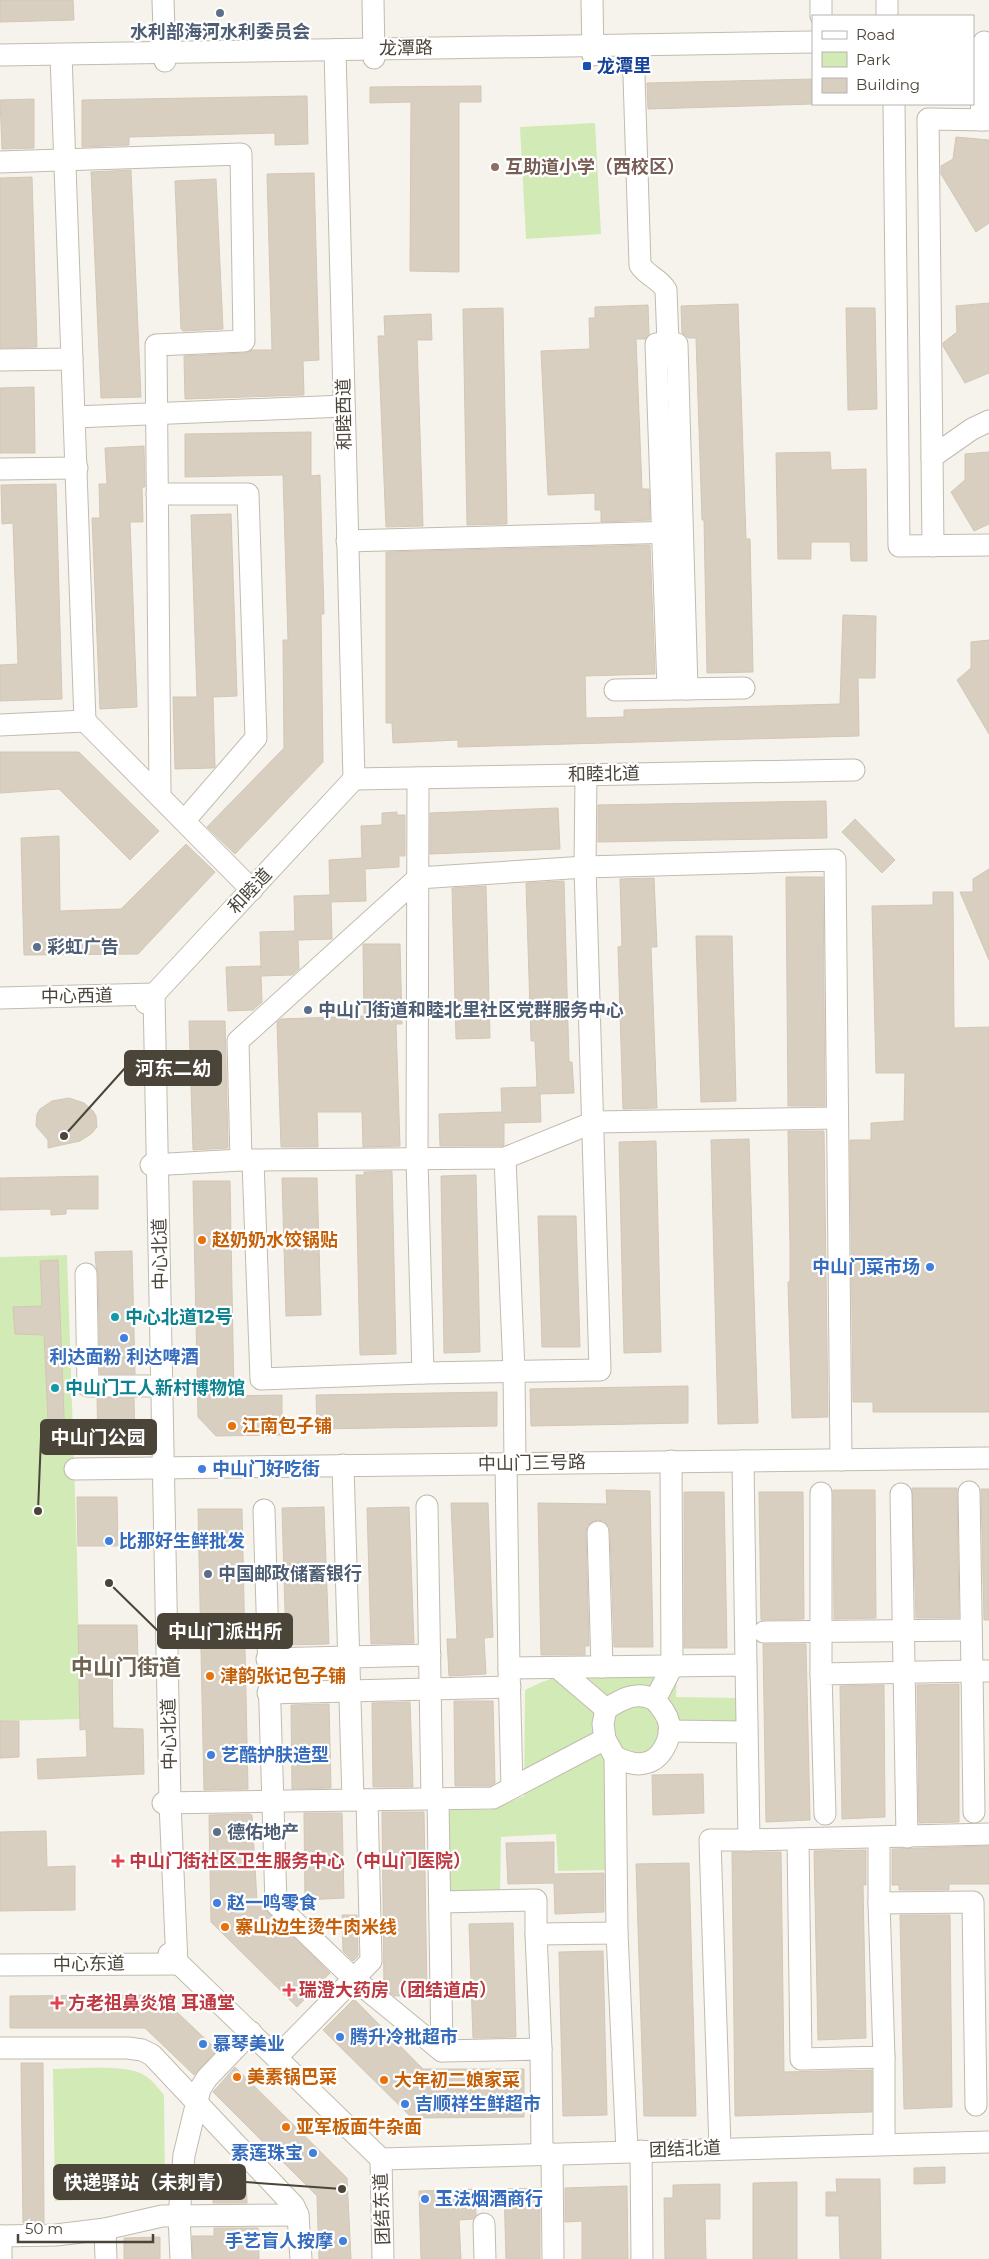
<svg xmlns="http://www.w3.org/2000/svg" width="989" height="2259" font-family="Montserrat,'Noto Sans SC',sans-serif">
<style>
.green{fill:#d2eab5}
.building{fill:#d8cfc1;stroke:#d3c7b4}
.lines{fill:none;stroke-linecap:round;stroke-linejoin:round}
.minor-casing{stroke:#c2bbae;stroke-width:23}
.minor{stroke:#fff;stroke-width:21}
.service-dot{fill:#5c6f8a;stroke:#fff;stroke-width:2}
.transit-dot{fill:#1a4fb4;stroke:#fff;stroke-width:2}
.education-dot{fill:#8d6e63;stroke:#fff;stroke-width:2}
.food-dot{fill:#e8710a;stroke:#fff;stroke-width:2}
.shop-dot{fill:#3f7fe0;stroke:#fff;stroke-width:2}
.culture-dot{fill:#0f9aa8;stroke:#fff;stroke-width:2}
.health-dot{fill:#e0444e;stroke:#fff;stroke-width:2}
.labels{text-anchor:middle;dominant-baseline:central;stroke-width:4.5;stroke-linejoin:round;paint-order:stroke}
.service-label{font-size:18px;font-weight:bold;fill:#4e5e75;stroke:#fff;text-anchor:start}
.street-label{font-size:18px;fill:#4b4439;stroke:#fff}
.transit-label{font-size:18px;font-weight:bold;fill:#164399;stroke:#fff;text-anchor:start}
.education-label{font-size:18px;font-weight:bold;fill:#785e54;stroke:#fff;text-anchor:start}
.food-label{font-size:18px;font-weight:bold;fill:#c56008;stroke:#fff;text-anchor:start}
.shop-label{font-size:18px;font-weight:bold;fill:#366cbe;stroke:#fff;text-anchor:start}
.culture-label{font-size:18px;font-weight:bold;fill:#0d838f;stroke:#fff;text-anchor:start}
.health-label{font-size:18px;font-weight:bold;fill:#be3a42;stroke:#fff;text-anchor:start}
.district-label{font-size:22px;font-weight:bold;fill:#6e6250;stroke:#fff}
.leader{fill:none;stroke:#4b4439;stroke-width:2}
.callout-dot{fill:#4b4439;stroke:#fff;stroke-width:2}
.callout{fill:#4b4439;stroke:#4b4439;stroke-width:2}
.callout-label{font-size:19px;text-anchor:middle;font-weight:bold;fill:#fff}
</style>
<rect width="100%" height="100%" fill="#f6f3ec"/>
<g class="green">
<polygon points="595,123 601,234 526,239 520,127"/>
<polygon points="67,1255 77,1553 80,1719 0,1721 0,1257"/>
<polygon points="572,1672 677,1674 676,1697 740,1698 741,1727 676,1726 625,1771 608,1870 558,1871 556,1834 501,1837 500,1891 449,1893 447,1809 490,1810 524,1796 525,1690 542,1682"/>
<path d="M53 2069C75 2069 124 2064 142 2074 151 2078 158 2088 164 2095L165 2197 55 2201Z"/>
</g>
<g class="building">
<polygon points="0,0 73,0 74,20 0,22"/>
<polygon points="813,79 813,104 648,109 647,83"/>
<polygon points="481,86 481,102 459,102 459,272 410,271 411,102 370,103 370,87"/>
<polygon points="307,96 308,144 275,145 275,133 129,137 129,145 82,147 82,100"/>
<polygon points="34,99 34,148 2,149 0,100"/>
<polygon points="956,137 989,140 989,223 976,232 941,174 941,166 953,159"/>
<polygon points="131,170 141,397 101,398 91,172"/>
<polygon points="314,173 319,360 303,361 304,395 185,399 184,356 245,353 252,350 272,350 267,174"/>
<polygon points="32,177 37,347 0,348 0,178"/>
<polygon points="216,179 223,329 183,331 181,329 175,181"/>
<polygon points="989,303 989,373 965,383 943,346 943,343 957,332 956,306"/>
<polygon points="738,304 746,539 750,539 753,672 707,673 704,520 702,520 696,338 688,338 682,333 681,306"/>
<polygon points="648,305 649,334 645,339 636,339 642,489 649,489 650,520 601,522 601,510 595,510 595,493 548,495 541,351 590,349 589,318 595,318 595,307"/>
<polygon points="503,308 507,524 467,525 463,309"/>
<polygon points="846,308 875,308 877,409 848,410"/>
<polygon points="431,314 432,340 417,340 423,526 386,527 378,336 385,336 384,316"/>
<polygon points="34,387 35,453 0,453 0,388"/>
<polygon points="311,432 311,476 320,475 324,614 321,614 323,762 235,854 207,827 284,748 283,640 288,640 283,475 185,477 185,434"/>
<polygon points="144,446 145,487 142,487 143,522 130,522 137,707 100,709 92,518 100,518 99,484 107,484 105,448"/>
<polygon points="830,452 831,470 866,469 867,561 851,561 850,542 811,542 811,559 778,559 776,453"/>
<polygon points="989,452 989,524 974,531 951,492 965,480 965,454"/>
<polygon points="56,484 62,699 0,701 0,665 18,664 13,523 2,524 1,485"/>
<polygon points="231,514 237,696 213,697 215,767 213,768 175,769 173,697 197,697 191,515"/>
<polygon points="650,545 655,674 585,676 586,718 624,717 624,710 840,704 843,615 876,616 875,678 858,678 859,736 458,747 458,740 393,743 392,723 386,723 386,552"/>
<polygon points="989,640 989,734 957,680 971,668 971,642"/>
<polygon points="0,752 79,752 159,831 130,860 59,789 0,793"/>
<polygon points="826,801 827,838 598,842 598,805"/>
<polygon points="558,808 560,849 430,854 430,813"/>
<polygon points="397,812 397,815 405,815 405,856 399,856 399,867 365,869 366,901 331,902 332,939 298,940 299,969 292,975 261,976 262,1002 253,1010 228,1011 226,967 261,966 261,968 260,932 295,931 294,896 330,895 329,860 362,858 361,826 382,825 382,813"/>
<polygon points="855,819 895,860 882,873 842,832"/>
<polygon points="59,836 60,911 121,909 186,844 215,872 138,954 24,955 21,838"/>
<polygon points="989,869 989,960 960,892 973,892 973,879"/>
<polygon points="786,877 823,877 825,1106 788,1106"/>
<polygon points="654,878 657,947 651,947 657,1108 623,1109 618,947 622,946 620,879"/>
<polygon points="564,881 569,1062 572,1062 574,1093 540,1094 541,1122 504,1123 504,1145 503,1146 440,1146 439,1114 502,1112 501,1088 537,1087 535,1041 531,1041 526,883"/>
<polygon points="486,886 490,1038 456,1039 452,888"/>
<polygon points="933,892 953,892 954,1028 989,1027 989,1412 873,1412 873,1402 853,1402 850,1140 871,1140 871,1123 904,1121 905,1073 876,1073 872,906 933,905"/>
<polygon points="696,936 732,936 736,1101 701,1102"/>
<polygon points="363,944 400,944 402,1024 396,1024 400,1146 363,1147 362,1112 317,1112 318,1147 281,1147 277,1022 281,1019 364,1016"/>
<polygon points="189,1021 225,1021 228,1148 193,1150"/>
<polygon points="69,1098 84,1103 93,1111 96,1116 97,1127 91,1134 80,1141 48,1148 48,1140 36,1126 37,1114 40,1109 52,1101"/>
<polygon points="788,1131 824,1131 828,1417 792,1418 788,1282 790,1282 790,1246"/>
<polygon points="749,1139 758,1423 718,1424 711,1140"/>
<polygon points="656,1141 661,1352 624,1353 619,1142"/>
<polygon points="392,1171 396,1354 360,1355 356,1175 364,1175 364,1172"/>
<polygon points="476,1175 480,1352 444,1353 441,1176"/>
<polygon points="98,1176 98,1209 66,1209 66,1214 51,1215 51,1209 0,1210 0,1178"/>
<polygon points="282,1178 317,1178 321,1315 286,1316"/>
<polygon points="193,1181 230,1181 234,1396 282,1395 282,1435 216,1436 198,1417"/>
<polygon points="538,1216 576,1216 580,1347 542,1347"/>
<polygon points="132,1251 135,1374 100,1374 98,1274 96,1266 95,1252"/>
<polygon points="58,1260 65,1441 49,1441 44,1335 15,1334 13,1307 42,1306 40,1261"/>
<polygon points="688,1386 688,1423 531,1426 530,1389"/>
<polygon points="497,1392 497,1426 317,1429 316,1395"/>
<polygon points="97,1398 134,1398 135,1444 98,1444"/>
<polygon points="912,1488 957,1488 959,1618 916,1618"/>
<polygon points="981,1489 989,1489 989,1620 984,1620"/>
<polygon points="606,1490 650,1491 653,1647 614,1647 610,1532 604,1521 597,1520 587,1526 586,1532 589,1646 585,1646 585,1655 541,1655 538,1503 607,1504"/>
<polygon points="833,1490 875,1490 876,1618 834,1619"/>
<polygon points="684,1492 724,1492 727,1648 684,1648"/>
<polygon points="759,1492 803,1492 804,1619 761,1620"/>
<polygon points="77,1497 117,1497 118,1546 78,1546"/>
<polygon points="451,1503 488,1503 493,1637 484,1638 486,1674 449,1676 447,1639 457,1639"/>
<polygon points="324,1507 329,1644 286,1645 282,1508"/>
<polygon points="409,1507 414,1643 371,1644 367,1508"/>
<polygon points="198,1509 242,1509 248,1789 204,1790"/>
<polygon points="78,1625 137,1625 138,1660 112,1660 113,1728 143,1729 144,1774 38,1779 37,1759 87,1757 86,1729 80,1730"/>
<polygon points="763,1644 806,1644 810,1820 766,1822"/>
<polygon points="959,1684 959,1822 919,1823 917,1685"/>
<polygon points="884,1685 885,1817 842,1819 840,1686"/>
<polygon points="454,1701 493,1701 495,1783 490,1786 455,1786"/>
<polygon points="410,1702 413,1787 373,1787 372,1703"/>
<polygon points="329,1704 331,1788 292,1789 291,1705"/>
<polygon points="0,1721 19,1721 19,1757 0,1758"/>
<polygon points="703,1774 704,1813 653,1815 652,1775"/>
<polygon points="382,1812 424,1812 427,1995 394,1996 384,1988"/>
<polygon points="304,1813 342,1813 344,1898 305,1900"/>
<polygon points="249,1814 252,1815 257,1901 330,1973 297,2007 211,1922 209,1815"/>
<polygon points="46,1831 47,1867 75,1866 75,1910 0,1911 0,1832"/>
<polygon points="554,1842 554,1874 604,1873 604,1912 555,1914 554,1883 508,1884 506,1843"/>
<polygon points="989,1846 989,1884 949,1884 949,1890 899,1890 899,1885 892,1885 892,1849"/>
<polygon points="866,1850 866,1885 863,1885 866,2038 818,2040 814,1851"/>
<polygon points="732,1852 781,1852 784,2072 872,2070 872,2112 735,2116"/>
<polygon points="689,1863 696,2116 644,2116 636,1864"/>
<polygon points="342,1915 357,1915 358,1956 353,1961 343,1951"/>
<polygon points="900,1915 950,1915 952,2107 904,2109"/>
<polygon points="513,1923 516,2037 473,2038 469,1924"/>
<polygon points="603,1951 607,2115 563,2116 559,1952"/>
<polygon points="159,1995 217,2050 194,2075 145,2028 10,2028 10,1996"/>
<polygon points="354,1999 423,2069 524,2069 524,2117 412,2118 323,2030"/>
<polygon points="21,2063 43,2063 44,2223 23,2223"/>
<polygon points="235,2067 347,2178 351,2259 319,2259 317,2196 213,2092"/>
<polygon points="945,2167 945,2183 914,2184 914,2168"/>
<polygon points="246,2175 247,2203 213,2203 213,2199 202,2199 202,2176"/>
<polygon points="836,2179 880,2179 881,2259 840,2259 839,2216 826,2216 826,2192 837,2192"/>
<polygon points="797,2182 797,2259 753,2259 753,2183"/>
<polygon points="720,2184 720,2219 705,2219 706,2259 665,2259 664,2198 673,2198 673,2185"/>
<polygon points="627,2186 628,2259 582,2259 582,2221 565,2222 565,2188"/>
<polygon points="540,2188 540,2259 506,2259 504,2189"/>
<polygon points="475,2189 476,2215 473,2219 459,2220 461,2259 421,2259 419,2191"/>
<polygon points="214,2228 258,2228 259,2259 193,2259 192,2236 214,2236"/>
<polygon points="160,2237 160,2259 124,2259 124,2238"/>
</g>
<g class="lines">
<g class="minor-casing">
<g id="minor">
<polyline points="163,0 165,61"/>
<polyline points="373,0 374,58"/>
<polyline points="592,0 593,55"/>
<polyline points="821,0 821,16"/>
<polyline points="887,0 887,16"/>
<path d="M633 45 640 265C647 276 660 279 666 290L668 343 677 344 687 689"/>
<polyline points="335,50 354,779"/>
<polyline points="0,55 813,42"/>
<polyline points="894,104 899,546 989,545"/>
<polyline points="981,120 984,42"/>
<polyline points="989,120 928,119 932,457 972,429 989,421"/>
<polyline points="0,162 241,154 244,341 156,345 160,794"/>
<polyline points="0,360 72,359"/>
<polyline points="75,417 344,406"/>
<polyline points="932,457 933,546"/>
<polyline points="0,469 77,468"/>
<polyline points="157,494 248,494 256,738 185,820"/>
<polyline points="347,541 677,532"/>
<polyline points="668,689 656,344 668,343"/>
<polyline points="615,690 744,688"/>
<polyline points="85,721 252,890"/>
<polyline points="0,725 85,721 61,55"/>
<polyline points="418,778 417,1160 423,1373 600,1370 585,867 586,775"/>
<polyline points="354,779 854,770"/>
<polyline points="154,994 170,1803 177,1964"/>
<polyline points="0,998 154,994"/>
<polyline points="146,1003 354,779"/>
<polyline points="505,1158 514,1371 515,1463"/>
<polyline points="241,1160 238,1041 418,878 585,867 835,860 841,1460"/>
<polyline points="253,1161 261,1379 423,1373"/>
<polyline points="151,1165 241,1160 505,1158 594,1122 837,1118"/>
<polyline points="86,1274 88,1386 162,1386"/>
<polyline points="743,1461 746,1665"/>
<polyline points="506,1464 509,1668"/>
<polyline points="343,1465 353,1800"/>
<polyline points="75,1469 989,1458"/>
<polyline points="821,1493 821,1674"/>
<polyline points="901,1494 907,1837"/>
<polyline points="427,1506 432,1799"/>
<polyline points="264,1510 276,1904 354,1979 442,2051 541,2049 542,2154"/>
<polyline points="598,1532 602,1667"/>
<polyline points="764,1632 971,1630"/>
<polyline points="267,1659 430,1655"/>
<polyline points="558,1668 606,1709"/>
<polyline points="268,1693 510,1687"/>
<polyline points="669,1731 747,1732"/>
<path d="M605 1739 603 1724 606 1709C622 1699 637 1690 655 1700"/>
<path d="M615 1757C624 1761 635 1766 645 1763 661 1760 672 1739 669 1723 667 1714 661 1707 655 1700L672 1667 671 1461"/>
<polyline points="512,1788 509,1668 746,1665 749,1840 989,1834"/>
<polyline points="438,1799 442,2051"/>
<polyline points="163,1803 493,1798 605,1739 615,1757 617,1933 627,2151"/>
<polyline points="974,1812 972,1671 989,1671"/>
<polyline points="825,1814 821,1674 972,1671 969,1492"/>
<polyline points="879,1838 879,1903"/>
<polyline points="798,1839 801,2059 884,2057 879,1903 973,1902 976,2105"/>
<polyline points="440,1902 536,1900 536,1934"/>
<polyline points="169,1954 381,2159"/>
<polyline points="0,1965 177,1964"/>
<polyline points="0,2048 128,2048 142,2050 152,2055 294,2206 298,2215 301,2259"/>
<polyline points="541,2049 536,1934 617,1933"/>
<polyline points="277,2057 371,1961 367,1800"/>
<polyline points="884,2057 884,2143"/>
<polyline points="720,2148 710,1840 749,1840"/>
<polyline points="641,2151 642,2259"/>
<polyline points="552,2154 553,2259"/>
<polyline points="381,2159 989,2142"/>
<polyline points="381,2159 383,2259"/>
<polyline points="484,2224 485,2259"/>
<polyline points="105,2229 106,2259"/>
<polyline points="0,2236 56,2235 105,2229 162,2216 298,2215"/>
<polyline points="1,2236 1,2259"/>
<polyline points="181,2259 179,2216 184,2155 200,2089 207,2078 251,2032"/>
</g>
</g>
<use href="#minor" class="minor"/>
</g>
<g class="service-dot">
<circle cx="220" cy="13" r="5"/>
<circle cx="37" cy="947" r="5"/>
<circle cx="308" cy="1010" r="5"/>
<circle cx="208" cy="1574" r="5"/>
<circle cx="217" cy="1832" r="5"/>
</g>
<rect class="transit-dot" x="582" y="61" width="10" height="10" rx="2.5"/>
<circle class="education-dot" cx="495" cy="167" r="5"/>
<g class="food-dot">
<circle cx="202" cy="1240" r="5"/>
<circle cx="232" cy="1426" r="5"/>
<circle cx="210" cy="1676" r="5"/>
<circle cx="225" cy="1927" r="5"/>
<circle cx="237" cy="2077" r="5"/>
<circle cx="384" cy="2080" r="5"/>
<circle cx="286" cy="2127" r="5"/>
</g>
<g class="shop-dot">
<circle cx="930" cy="1267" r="5"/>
<circle cx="124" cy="1338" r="5"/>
<circle cx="202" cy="1469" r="5"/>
<circle cx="109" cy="1541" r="5"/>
<circle cx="211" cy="1755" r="5"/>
<circle cx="217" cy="1903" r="5"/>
<circle cx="340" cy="2037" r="5"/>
<circle cx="203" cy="2044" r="5"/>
<circle cx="405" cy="2104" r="5"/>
<circle cx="313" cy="2153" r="5"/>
<circle cx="425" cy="2199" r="5"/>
<circle cx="343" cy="2241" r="5"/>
</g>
<g class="culture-dot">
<circle cx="115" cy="1317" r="5"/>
<circle cx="55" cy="1388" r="5"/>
</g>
<g class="health-dot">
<path d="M115.5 1853.5h5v5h5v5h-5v5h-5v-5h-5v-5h5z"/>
<path d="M286.5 1982.5h5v5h5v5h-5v5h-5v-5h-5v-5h5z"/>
<path d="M54.5 1995.5h5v5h5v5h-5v5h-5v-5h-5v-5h5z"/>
</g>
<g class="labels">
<g class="service-label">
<text x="220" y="32" text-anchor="middle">水利部海河水利委员会</text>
<text x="47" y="947">彩虹广告</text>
<text x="318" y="1010">中山门街道和睦北里社区党群服务中心</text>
<text x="218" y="1574">中国邮政储蓄银行</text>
<text x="227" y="1832">德佑地产</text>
</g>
<g class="street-label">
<text transform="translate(406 48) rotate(-1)">龙潭路</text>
<text transform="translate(344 414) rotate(-91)">和睦西道</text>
<text transform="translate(604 774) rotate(-1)">和睦北道</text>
<text transform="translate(250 891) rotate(-47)">和睦道</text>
<text transform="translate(77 996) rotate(-1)">中心西道</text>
<text transform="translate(160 1254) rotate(-91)">中心北道</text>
<text transform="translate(532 1463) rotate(-1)">中山门三号路</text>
<text transform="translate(169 1734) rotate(-91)">中心北道</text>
<text transform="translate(89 1964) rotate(-1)">中心东道</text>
<text transform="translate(685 2149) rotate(-2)">团结北道</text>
<text transform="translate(382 2209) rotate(-92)">团结东道</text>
</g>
<g class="transit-label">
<text x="597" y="66">龙潭里</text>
</g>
<g class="education-label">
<text x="505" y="167">互助道小学（西校区）</text>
</g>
<g class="food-label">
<text x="212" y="1240">赵奶奶水饺锅贴</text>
<text x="242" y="1426">江南包子铺</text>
<text x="220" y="1676">津韵张记包子铺</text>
<text x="235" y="1927">寨山边生烫牛肉米线</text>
<text x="247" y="2077">美素锅巴菜</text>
<text x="394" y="2080">大年初二娘家菜</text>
<text x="296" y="2127">亚军板面牛杂面</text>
</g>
<g class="shop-label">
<text x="920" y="1267" text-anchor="end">中山门菜市场</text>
<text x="124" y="1357" text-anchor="middle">利达面粉 利达啤酒</text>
<text x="212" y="1469">中山门好吃街</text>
<text x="119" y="1541">比那好生鲜批发</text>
<text x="221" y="1755">艺酷护肤造型</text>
<text x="227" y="1903">赵一鸣零食</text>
<text x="350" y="2037">腾升冷批超市</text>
<text x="213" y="2044">慕琴美业</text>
<text x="415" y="2104">吉顺祥生鲜超市</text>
<text x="303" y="2153" text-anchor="end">素莲珠宝</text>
<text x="435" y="2199">玉法烟酒商行</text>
<text x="333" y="2241" text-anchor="end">手艺盲人按摩</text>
</g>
<g class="culture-label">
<text x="125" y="1317">中心北道12号</text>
<text x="65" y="1388">中山门工人新村博物馆</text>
</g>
<g class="health-label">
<text x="129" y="1861">中山门街社区卫生服务中心（中山门医院）</text>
<text x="299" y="1990">瑞澄大药房（团结道店）</text>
<text x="68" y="2003">方老祖鼻炎馆 耳通堂</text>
</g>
<g class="district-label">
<text x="126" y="1667">中山门街道</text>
</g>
</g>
<path class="leader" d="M64 1136L125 1068M38 1511L41 1437M109 1583L158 1631M342 2189L245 2182"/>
<g class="callout-dot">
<circle cx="64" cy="1136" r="5"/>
<circle cx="38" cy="1511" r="5"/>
<circle cx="109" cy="1583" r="5"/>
<circle cx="342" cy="2189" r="5"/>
</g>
<g class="callout">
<rect x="125" y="1051" width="96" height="34" rx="5"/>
<rect x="41" y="1420" width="115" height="34" rx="5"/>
<rect x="158" y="1614" width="134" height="34" rx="5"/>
<rect x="54" y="2165" width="191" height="34" rx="5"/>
</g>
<g class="callout-label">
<text x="173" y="1075">河东二幼</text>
<text x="98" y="1444">中山门公园</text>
<text x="225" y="1638">中山门派出所</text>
<text x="149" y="2189">快递驿站（未刺青）</text>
</g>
<rect x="812" y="15" width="162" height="90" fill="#ffffff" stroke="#b7b4b0"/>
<rect x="822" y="31" width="25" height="8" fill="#ffffff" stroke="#b7b4b0"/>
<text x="856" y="40" font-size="15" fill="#4b4439">Road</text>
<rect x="822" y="52" width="25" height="15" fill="#d2eab5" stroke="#b7b4b0"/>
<text x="856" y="65" font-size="15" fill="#4b4439">Park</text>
<rect x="822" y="78" width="25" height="15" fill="#d8cfc1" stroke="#b7b4b0"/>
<text x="856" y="90" font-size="15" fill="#4b4439">Building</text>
<path d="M18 2234v8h135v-8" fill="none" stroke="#4b4439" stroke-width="2.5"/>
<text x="25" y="2234" font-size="15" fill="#4b4439" stroke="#ffffff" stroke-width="4" paint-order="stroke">50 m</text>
</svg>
